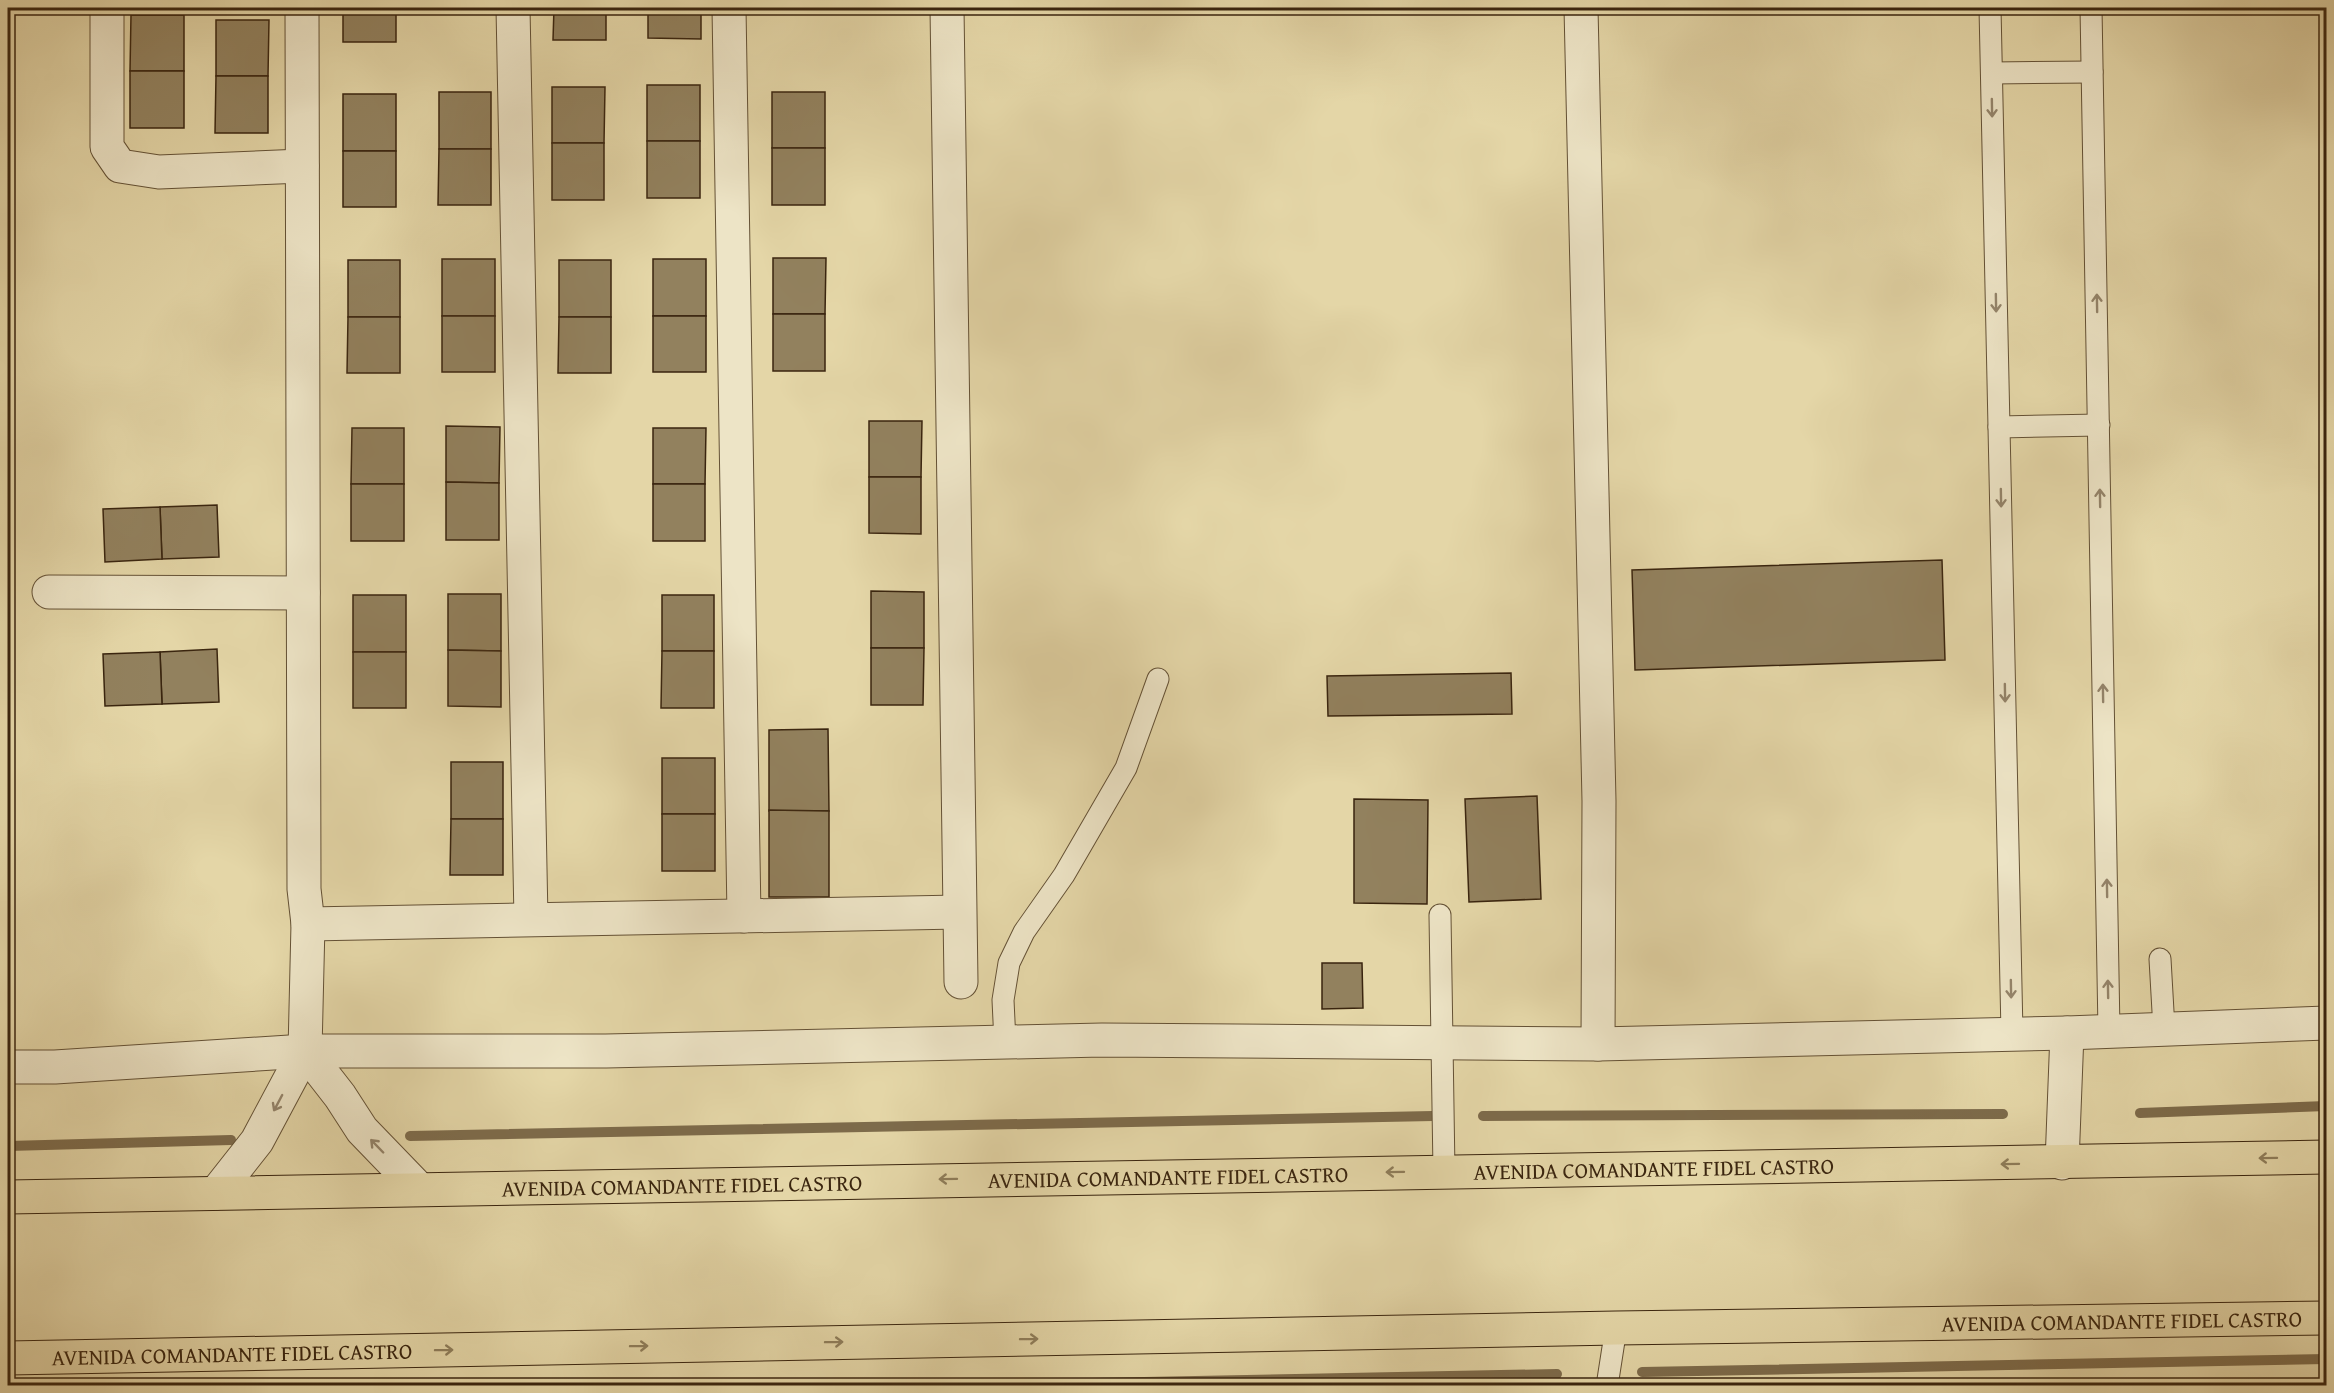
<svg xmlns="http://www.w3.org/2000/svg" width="2334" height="1393" font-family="'Gentium Book Plus',serif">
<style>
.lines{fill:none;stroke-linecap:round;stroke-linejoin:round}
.stream{stroke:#7d6b4b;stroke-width:10}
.building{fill:#92815e;stroke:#3a250f;stroke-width:1.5}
.lane-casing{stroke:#645135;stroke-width:23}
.street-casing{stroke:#645135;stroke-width:35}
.highway-casing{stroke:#3a250f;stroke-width:35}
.lane{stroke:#ede4c6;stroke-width:21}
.street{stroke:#ede4c6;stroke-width:33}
.highway{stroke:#e4d6a7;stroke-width:33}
.oneway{stroke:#94846a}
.oneway2{stroke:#8f7e5b}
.labels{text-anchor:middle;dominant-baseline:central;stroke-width:4.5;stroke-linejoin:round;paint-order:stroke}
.street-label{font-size:22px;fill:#3a250f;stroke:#ede4c6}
</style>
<rect width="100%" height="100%" fill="#e4d6a7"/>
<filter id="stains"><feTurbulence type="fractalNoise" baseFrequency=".00333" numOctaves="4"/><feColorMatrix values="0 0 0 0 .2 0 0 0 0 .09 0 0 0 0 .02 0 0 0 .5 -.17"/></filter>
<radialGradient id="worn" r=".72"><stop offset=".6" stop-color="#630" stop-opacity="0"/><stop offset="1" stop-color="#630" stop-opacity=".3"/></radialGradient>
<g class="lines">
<g class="stream">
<polyline points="2140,1113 2326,1106"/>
<polyline points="1483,1116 2003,1114"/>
<polyline points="410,1136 1433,1116"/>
<polyline points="8,1146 231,1140"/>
<polyline points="1642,1372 2326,1359"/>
<polyline points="940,1386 1557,1374"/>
</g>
</g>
<g class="building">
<rect x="343" y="8" width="53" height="34"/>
<polygon points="554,8 606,8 606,40 553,40"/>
<polygon points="648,8 701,8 701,39 648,38"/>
<polygon points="131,15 184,15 184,71 130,71"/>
<polygon points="216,20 269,20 268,76 216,76"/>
<rect x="130" y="71" width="54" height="57"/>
<polygon points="216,76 268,76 268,133 215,133"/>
<rect x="647" y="85" width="53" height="56"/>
<polygon points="552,87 605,87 604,143 552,143"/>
<rect x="439" y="92" width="52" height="57"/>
<rect x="772" y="92" width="53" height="56"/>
<rect x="343" y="94" width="53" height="57"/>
<rect x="647" y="141" width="53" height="57"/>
<rect x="552" y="143" width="52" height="57"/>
<rect x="772" y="148" width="53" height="57"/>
<polygon points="439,149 491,149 491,205 438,205"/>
<rect x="343" y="151" width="53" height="56"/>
<polygon points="773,258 826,258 825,314 773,314"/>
<rect x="442" y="259" width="53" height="57"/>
<rect x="653" y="259" width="53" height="57"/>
<rect x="348" y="260" width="52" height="57"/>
<rect x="559" y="260" width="52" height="57"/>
<rect x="773" y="314" width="52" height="57"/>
<rect x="442" y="316" width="53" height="56"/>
<rect x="653" y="316" width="53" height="56"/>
<polygon points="348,317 400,317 400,373 347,373"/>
<polygon points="559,317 611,317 611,373 558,373"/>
<polygon points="869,421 922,421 921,477 869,477"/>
<polygon points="446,426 500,427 499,483 446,482"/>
<polygon points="352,428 404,428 404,484 351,484"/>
<polygon points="653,428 706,428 705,484 653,484"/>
<polygon points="869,477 921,477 921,534 869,533"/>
<polygon points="446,482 499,483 499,540 446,540"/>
<rect x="351" y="484" width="53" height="57"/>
<rect x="653" y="484" width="52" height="57"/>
<polygon points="217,505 219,557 162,559 160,507"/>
<polygon points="160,507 162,559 105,562 103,509"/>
<polygon points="1942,560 1945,660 1635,670 1632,570"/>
<polygon points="871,591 924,592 924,648 871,648"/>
<polygon points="448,594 501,594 501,651 448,650"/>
<rect x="353" y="595" width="53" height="57"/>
<rect x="662" y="595" width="52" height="56"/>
<polygon points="871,648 924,648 923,705 871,705"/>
<polygon points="217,649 219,702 162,704 160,652"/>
<polygon points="448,650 501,651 501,707 448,706"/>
<polygon points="662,651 714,651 714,708 661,708"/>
<polygon points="160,652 162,704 105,706 103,654"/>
<rect x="353" y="652" width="53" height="56"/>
<polygon points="1511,673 1512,714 1328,716 1327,676"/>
<polygon points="828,729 829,811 769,811 769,730"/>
<rect x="662" y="758" width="53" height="56"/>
<rect x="451" y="762" width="52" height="57"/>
<polygon points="1537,796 1541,899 1469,902 1465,799"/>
<polygon points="1354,799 1428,800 1427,904 1354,903"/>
<polygon points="769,810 829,811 829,897 769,897"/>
<rect x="662" y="814" width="53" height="57"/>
<polygon points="451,819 503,819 503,875 450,875"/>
<polygon points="1322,963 1362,963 1363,1008 1322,1009"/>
</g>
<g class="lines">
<g class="lane-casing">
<g id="lane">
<polyline points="1990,8 2012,1033"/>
<polyline points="2091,8 2109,1031"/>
<polyline points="1992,73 2092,72"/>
<polyline points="1999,427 2099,425"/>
<polyline points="1440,915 1444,1171"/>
<polyline points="2160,959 2164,1029"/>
<polyline points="1005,1042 1003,1000 1009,963 1024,932 1064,875 1126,768 1158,679"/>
<polyline points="1607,1386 1616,1328"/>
</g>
</g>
<g class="street-casing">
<g id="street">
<polyline points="107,8 107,147 120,166 159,172 302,166"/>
<polyline points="513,8 531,919"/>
<polyline points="729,8 744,916"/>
<polyline points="947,8 961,982"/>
<polyline points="1581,8 1599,801 1598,1044"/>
<polyline points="49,592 303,593"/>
<polyline points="308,924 959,912"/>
<polyline points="305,1051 340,1096 362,1130 418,1188"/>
<polyline points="8,1067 55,1067 305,1051 606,1051 1102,1040 1598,1044 2067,1033 2326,1023"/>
<polyline points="2062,1163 2067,1033"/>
<polyline points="216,1193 257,1141 305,1051 308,924 304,889 302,8"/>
</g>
</g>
<g class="highway-casing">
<g id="highway">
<path id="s1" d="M8 1197 2326 1157"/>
<path id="s2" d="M8 1358 1616 1328 2326 1318"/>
</g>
</g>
<use href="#lane" class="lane"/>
<use href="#street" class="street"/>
<use href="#highway" class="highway"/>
</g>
<defs><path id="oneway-shaft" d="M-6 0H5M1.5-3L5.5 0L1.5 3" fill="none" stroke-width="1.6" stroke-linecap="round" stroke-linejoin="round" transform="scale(1.5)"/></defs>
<g class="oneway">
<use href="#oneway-shaft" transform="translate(1992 108) rotate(89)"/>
<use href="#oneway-shaft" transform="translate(1996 303) rotate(89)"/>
<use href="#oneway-shaft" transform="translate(2097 303) rotate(-91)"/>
<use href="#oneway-shaft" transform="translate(2001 498) rotate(89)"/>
<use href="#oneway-shaft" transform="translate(2100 498) rotate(-91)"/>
<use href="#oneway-shaft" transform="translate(2005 693) rotate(89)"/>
<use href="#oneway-shaft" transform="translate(2103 693) rotate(-91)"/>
<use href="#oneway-shaft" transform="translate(2107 888) rotate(-91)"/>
<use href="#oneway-shaft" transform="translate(2011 989) rotate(89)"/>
<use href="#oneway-shaft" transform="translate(2108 989) rotate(-91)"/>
<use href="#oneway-shaft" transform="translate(278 1103) rotate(118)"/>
<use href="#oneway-shaft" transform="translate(377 1146) rotate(-134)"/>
</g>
<g class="oneway2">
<use href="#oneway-shaft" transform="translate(2268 1158) rotate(179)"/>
<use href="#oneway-shaft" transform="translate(2010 1164) rotate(179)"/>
<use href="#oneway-shaft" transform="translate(1395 1172) rotate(179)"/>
<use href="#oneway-shaft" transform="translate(948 1179) rotate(179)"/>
<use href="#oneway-shaft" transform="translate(1029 1339) rotate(-1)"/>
<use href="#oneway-shaft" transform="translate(834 1342) rotate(-1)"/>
<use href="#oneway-shaft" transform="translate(639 1346) rotate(-1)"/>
<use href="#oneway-shaft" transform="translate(444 1350) rotate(-1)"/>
</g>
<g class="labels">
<g class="street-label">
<text stroke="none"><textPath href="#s1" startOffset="1646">AVENIDA COMANDANTE FIDEL CASTRO</textPath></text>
<text stroke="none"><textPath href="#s1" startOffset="1160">AVENIDA COMANDANTE FIDEL CASTRO</textPath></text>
<text stroke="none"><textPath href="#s1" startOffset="674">AVENIDA COMANDANTE FIDEL CASTRO</textPath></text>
<text stroke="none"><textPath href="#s2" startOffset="2114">AVENIDA COMANDANTE FIDEL CASTRO</textPath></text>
<text stroke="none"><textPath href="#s2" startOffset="224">AVENIDA COMANDANTE FIDEL CASTRO</textPath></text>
</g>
</g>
<rect width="2334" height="1393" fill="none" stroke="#e4d6a7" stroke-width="30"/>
<rect x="9" y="9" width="2316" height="1375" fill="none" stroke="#3a250f" stroke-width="3"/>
<rect x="15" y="15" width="2304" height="1363" fill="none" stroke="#3a250f" stroke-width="1.5"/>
<rect width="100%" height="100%" filter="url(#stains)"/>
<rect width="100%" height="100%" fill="url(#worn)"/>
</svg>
